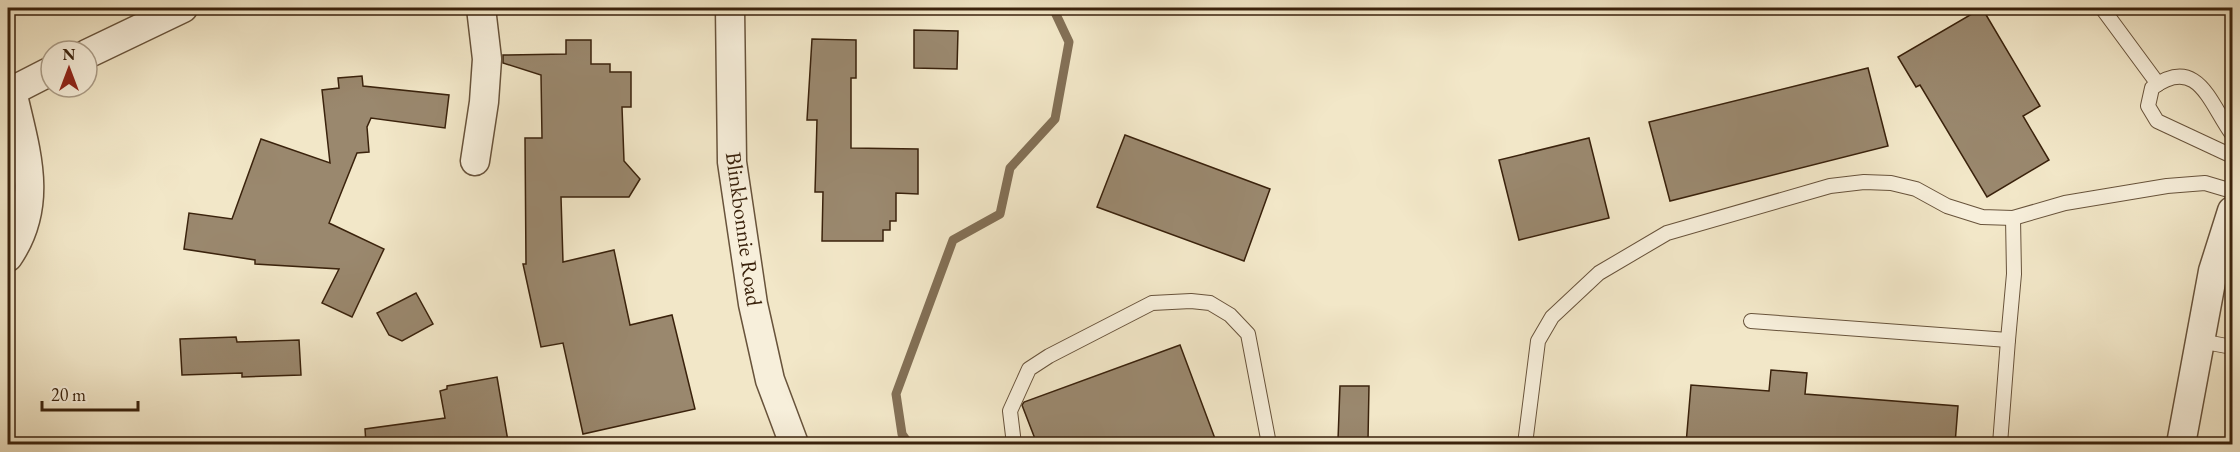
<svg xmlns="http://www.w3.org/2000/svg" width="2240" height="452" font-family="'EB Garamond',serif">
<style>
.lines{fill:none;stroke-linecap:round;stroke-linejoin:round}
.stream{stroke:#837056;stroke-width:9}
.building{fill:#9a886e;stroke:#3a220c;stroke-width:1.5}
.service-casing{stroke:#68533b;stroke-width:16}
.minor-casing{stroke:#68533b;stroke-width:31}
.service{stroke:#f7efdb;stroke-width:14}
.minor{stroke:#f7efdb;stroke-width:28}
.labels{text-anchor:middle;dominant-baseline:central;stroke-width:6;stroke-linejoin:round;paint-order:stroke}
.street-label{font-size:22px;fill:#3a220c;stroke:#f7efdb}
</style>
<rect width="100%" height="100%" fill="#f2e7c8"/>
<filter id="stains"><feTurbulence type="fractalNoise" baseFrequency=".00333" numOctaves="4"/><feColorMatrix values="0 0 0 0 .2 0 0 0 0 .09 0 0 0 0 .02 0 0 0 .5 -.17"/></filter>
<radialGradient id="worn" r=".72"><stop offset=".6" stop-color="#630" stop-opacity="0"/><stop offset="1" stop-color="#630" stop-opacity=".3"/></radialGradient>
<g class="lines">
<polyline class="stream" points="909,444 902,434 896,394 953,240 1000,214 1010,168 1055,119 1069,42 1053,8"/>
</g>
<g class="building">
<polygon points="1982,8 2040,106 2023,116 2049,160 1987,197 1920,85 1916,87 1898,57"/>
<polygon points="914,30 958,31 957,69 914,68"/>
<polygon points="812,39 856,40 856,78 851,78 851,148 918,149 918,194 896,193 896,221 890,221 890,230 883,230 883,241 822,241 823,192 815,192 817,120 807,120"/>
<polygon points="566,40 591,40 591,64 610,64 610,72 631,72 631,107 622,107 624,161 640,179 629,197 561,197 563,262 614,250 630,325 672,315 695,409 583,434 563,343 541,347 523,264 526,264 525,138 542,138 541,75 503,63 503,55 566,54"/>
<polygon points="1868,68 1888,146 1670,201 1649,122"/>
<polygon points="362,76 363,86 449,95 445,128 371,118 367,127 369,152 357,153 329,223 384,249 352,317 322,303 339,269 255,264 255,260 184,249 189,213 232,219 261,139 330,163 322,90 339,88 338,78"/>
<polygon points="1125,135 1270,189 1244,261 1097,207"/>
<polygon points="1589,138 1609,218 1519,240 1499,160"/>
<polygon points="416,293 433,324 402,341 389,335 377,313"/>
<polygon points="236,337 237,342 299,340 301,375 242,377 242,373 182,375 180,339"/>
<polygon points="1180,345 1217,444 1037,444 1022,405 1024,402"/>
<polygon points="1771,370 1807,373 1805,394 1958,406 1955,444 1686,444 1691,385 1769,391"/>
<polygon points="497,377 508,441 487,444 366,444 365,429 445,418 440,391 447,389 447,386"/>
<polygon points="1340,386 1369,386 1368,440 1338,440"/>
</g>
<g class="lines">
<g class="service-casing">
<g id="service">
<polyline points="2102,8 2158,84"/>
<path d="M2232 134C2210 104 2198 54 2152 88L2148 106 2157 121 2232 156"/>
<polyline points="1751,321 2008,340 2014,274 2013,218"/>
<polyline points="2200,341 2232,347"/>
<polyline points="1014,444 1010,411 1029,369 1049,356 1152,303 1191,301 1210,303 1230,315 1248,334 1269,444"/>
<polyline points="1525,444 1538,341 1552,317 1599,273 1667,233 1830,186 1864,182 1891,183 1916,189 1947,206 1982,217 2013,218 2065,203 2167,186 2205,183 2232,191"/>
<polyline points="2000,444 2008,340"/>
</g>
</g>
<g class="minor-casing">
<g id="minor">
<polyline points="730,8 732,162 753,304 770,380 794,444"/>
<polyline points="87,54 183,8"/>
<polyline points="8,93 51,71"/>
<polyline points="475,161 484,102 487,59 481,8"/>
<path d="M8 257C45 203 25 149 12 91"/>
<polyline points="2181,444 2213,271 2232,211"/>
</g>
</g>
<use href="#service" class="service"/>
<use href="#minor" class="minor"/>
</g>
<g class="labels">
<g class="street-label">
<text transform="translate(744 229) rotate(82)">Blinkbonnie Road</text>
</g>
</g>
<rect width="2240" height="452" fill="none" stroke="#f2e7c8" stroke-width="30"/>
<rect x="9" y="9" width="2222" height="434" fill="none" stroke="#3a220c" stroke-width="3"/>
<rect x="15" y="15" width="2210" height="422" fill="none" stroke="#3a220c" stroke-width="1.5"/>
<g transform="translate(69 69)"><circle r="28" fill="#f7efdb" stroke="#ab9d88" stroke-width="1.5"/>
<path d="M0-4.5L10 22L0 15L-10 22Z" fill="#8f2418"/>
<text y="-9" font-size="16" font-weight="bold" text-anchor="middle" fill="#3a220c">N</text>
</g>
<path d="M42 401v9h96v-9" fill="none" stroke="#3a220c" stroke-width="3"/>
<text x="51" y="401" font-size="18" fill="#3a220c" stroke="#f7efdb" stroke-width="4.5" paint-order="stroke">20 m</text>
<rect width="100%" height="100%" filter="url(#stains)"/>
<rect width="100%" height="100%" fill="url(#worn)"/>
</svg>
